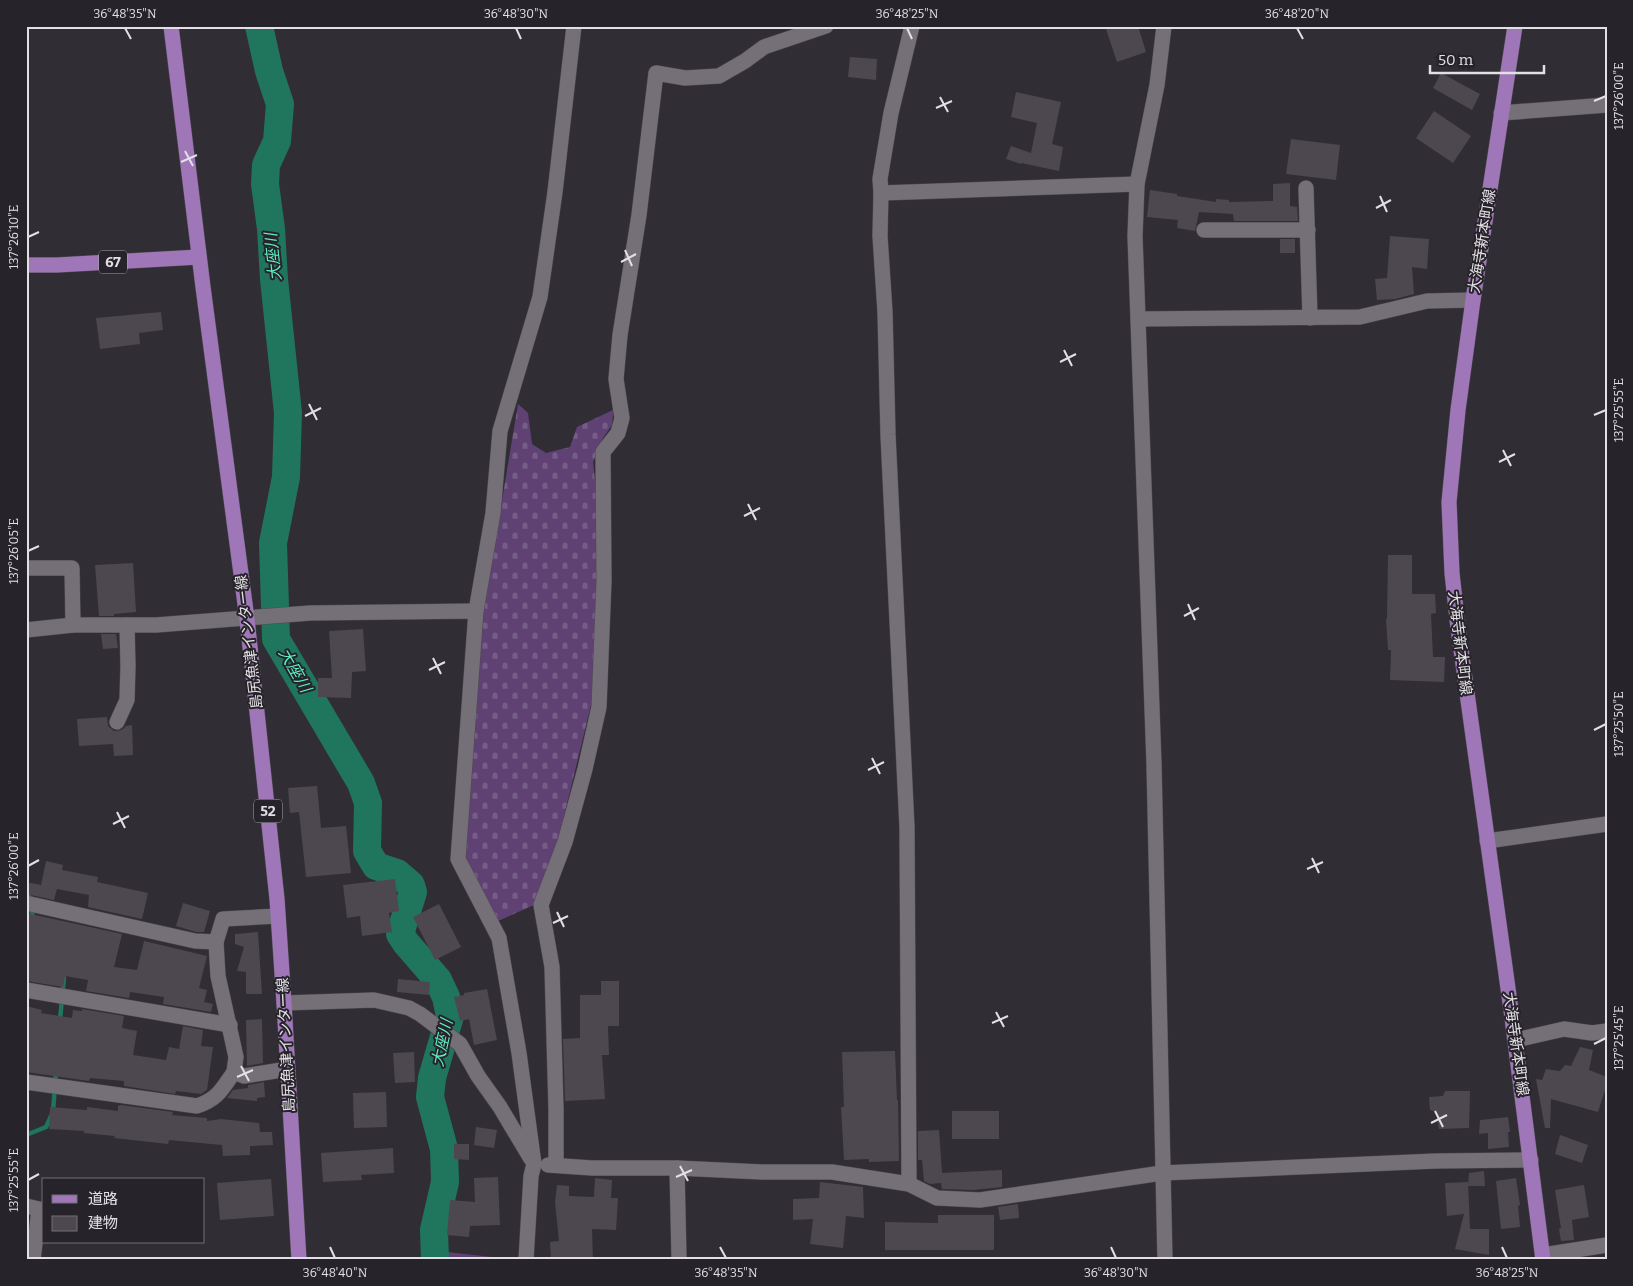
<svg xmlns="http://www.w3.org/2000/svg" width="1633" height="1286" font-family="Bitter,'Noto Sans JP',serif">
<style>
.green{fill:#5f4273}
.cemetery{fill:url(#cemetery-stones)}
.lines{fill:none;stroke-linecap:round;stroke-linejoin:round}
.stream{stroke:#20755d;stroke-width:4.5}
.river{stroke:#20755d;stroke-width:28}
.building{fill:#4d4850}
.minor-casing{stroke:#4e4a50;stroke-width:16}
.major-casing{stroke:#4e4a50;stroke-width:16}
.minor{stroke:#757078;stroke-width:15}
.major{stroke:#9f77b8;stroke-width:15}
.ticks{fill:none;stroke:#e3e0e5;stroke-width:2}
.labels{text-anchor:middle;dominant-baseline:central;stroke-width:4;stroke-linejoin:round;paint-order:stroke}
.shield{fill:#27232a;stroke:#aba7ad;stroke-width:1}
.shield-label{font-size:14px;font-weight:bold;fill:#e3e0e5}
.street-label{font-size:15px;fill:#e3e0e5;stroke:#27232a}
.water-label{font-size:16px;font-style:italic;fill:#5cefc3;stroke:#27232a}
.neatline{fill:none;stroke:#e3e0e5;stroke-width:2}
.ticks-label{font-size:12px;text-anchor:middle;fill:#e3e0e5}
</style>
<defs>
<pattern id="cemetery-stones" width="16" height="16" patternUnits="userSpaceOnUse" patternTransform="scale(1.25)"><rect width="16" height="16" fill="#5f4273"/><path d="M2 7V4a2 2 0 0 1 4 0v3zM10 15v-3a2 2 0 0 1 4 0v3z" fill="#765d87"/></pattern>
</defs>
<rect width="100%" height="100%" fill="#312d34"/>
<polygon class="green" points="447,1252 511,1259 446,1260"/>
<polygon class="cemetery" points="518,404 528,413 532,444 546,453 570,447 577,427 613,410 612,425 603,438 593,462 598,508 598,562 593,697 552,865 534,905 498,921 463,855 484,609"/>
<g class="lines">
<g class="stream">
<polyline points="26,881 33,918"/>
<polyline points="60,1020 64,978"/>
<polyline points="26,1135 46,1127 53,1112 56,1071"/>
</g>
<polyline class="river" points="259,26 269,71 280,104 277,141 266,165 265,184 271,229 274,279 288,413 286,477 273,543 276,639 361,783 368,803 367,851 376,866 397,873 411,885 413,892 400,934 406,943 438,980 446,997 450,1016 432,1078 430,1097 444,1149 445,1182 434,1230 435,1260"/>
</g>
<g class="building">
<polygon points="1105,26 1138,26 1146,52 1117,62"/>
<polygon points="850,57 877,59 876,80 848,77"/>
<polygon points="1441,73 1480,94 1472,110 1433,88"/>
<polygon points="1016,92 1061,102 1052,144 1063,147 1059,171 1021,163 1021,164 1006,159 1011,146 1031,153 1037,123 1011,117"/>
<polygon points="1434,111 1471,136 1453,163 1416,138"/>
<polygon points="1291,139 1340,145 1336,180 1286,174"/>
<polygon points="1290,183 1290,206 1297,207 1298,221 1234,221 1233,214 1199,212 1195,231 1177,228 1178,220 1147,217 1150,190 1177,194 1177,196 1216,202 1216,199 1229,200 1229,202 1273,201 1273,184"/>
<polygon points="1390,236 1429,239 1427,269 1412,267 1414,294 1395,299 1377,300 1375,279 1387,278"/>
<rect x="1280" y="239" width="15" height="14"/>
<polygon points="161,312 163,330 139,333 140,344 100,349 96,318"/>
<polygon points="1388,555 1412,555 1412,594 1435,594 1436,613 1431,614 1433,657 1445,657 1444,682 1390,680 1391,650 1388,650 1386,619 1387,619"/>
<polygon points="133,563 136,612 114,614 114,616 99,616 95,565"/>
<polygon points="363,629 366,671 352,672 351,698 318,697 318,678 332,678 329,631"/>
<polygon points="101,634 116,634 118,648 103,649"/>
<polygon points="107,717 108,726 114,731 118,731 123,729 126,726 132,725 133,755 114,756 113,744 79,746 77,719"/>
<polygon points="317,786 321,828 346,826 351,873 306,877 299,812 290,813 288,788"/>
<polygon points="46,861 63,865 62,870 98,877 97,882 148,893 142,919 88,907 89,895 57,889 54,900 26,894 26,882 41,885"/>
<polygon points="395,879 399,911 389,913 392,932 362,936 360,916 347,918 343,885"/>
<polygon points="183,903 210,911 204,932 196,932 176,926"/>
<polygon points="439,904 461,947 435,960 413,917"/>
<polygon points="26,913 122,934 114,967 137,970 144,941 207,956 199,988 207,990 204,1002 213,1004 211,1012 163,1004 164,997 130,992 129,998 86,991 88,980 65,976 63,987 26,981"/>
<polygon points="258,932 262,994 246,994 246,972 237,971 244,947 235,944 235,934"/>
<polygon points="398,979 430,982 429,995 397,992"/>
<polygon points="601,981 619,981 619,1026 608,1026 609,1055 602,1055 605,1099 565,1101 563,1039 580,1038 580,995 601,995"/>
<polygon points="487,989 497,1040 474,1045 469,1019 460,1021 454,997 464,995 464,993"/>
<polygon points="26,1006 42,1010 41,1013 72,1018 73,1010 82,1011 82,1009 124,1016 122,1028 137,1031 133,1055 166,1060 169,1047 179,1049 183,1026 203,1030 201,1046 213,1047 207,1090 201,1094 176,1091 175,1094 124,1086 124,1081 90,1078 89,1081 26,1072"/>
<polygon points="262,1019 263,1063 247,1066 246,1020"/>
<polygon points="1580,1047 1593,1050 1589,1070 1607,1077 1607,1084 1598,1112 1551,1099 1550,1128 1545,1128 1536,1079 1542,1080 1546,1069 1560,1071 1565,1065 1571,1066"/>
<polygon points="895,1051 897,1100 898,1100 899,1161 869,1162 869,1159 844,1160 841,1107 844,1107 842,1052"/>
<polygon points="414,1052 415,1082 395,1083 393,1053"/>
<polygon points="264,1082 265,1097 257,1098 257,1101 227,1098 233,1090 248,1088 248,1085"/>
<polygon points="1445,1091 1470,1091 1469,1128 1439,1129 1436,1112 1430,1110 1429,1097 1443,1096"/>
<polygon points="386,1092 387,1127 354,1128 353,1093"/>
<polygon points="121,1105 173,1112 172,1115 207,1118 207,1121 221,1119 259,1123 260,1132 272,1132 273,1145 250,1146 250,1155 223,1156 222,1145 169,1140 168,1144 114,1138 115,1136 84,1133 84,1131 49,1129 50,1107 87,1110 87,1107 118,1111 118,1106"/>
<rect x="952" y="1111" width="47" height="28"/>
<polygon points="1508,1117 1510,1132 1508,1132 1509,1147 1488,1149 1488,1133 1479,1134 1480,1120"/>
<polygon points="476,1127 497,1130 494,1148 474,1145"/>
<polygon points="939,1130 942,1173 1002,1170 1002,1187 973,1190 942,1189 941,1183 930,1184 924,1181 922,1160 918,1160 918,1131"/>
<polygon points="1560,1135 1588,1145 1582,1163 1555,1154"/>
<polygon points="454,1144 469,1144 469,1160 454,1159"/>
<polygon points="393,1148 394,1173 361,1175 362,1180 323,1182 321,1153"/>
<polygon points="1484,1171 1485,1186 1468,1186 1469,1173"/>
<polygon points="498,1177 500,1225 470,1226 469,1237 447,1235 450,1200 475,1202 474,1178"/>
<polygon points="595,1178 612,1180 611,1198 618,1198 616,1230 592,1229 593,1260 551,1260 550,1242 559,1241 555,1202 557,1185 569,1186 569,1196 594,1197"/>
<polygon points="1516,1178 1520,1205 1518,1206 1520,1227 1501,1229 1496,1181"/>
<polygon points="271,1179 274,1216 220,1220 217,1183"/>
<polygon points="820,1182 863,1187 864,1218 846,1216 843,1248 810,1244 813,1219 793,1220 793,1199 819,1198"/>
<polygon points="1468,1182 1470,1229 1489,1229 1489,1255 1455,1249 1464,1214 1447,1216 1445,1183"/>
<polygon points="1584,1185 1589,1217 1572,1220 1574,1240 1561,1241 1559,1229 1561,1228 1555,1190"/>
<polygon points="1018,1204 1019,1218 1000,1220 998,1207"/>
<polygon points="938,1215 994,1215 994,1250 885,1250 885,1222 938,1223"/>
</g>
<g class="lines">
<g class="minor-casing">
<g id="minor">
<polyline points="1164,26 1157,85 1137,184 1135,236 1154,764 1165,1260"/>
<polyline points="1501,113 1607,105"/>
<polyline points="1306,188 1310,318"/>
<polyline points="881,193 1137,184"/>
<polyline points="1204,230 1308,230"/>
<polyline points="1138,319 1360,317 1427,301 1473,300"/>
<polyline points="26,568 72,568 73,625"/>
<polyline points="476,611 493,513 500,431 540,297 555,192 574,26"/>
<polyline points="26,630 73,625 156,625 310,613 476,611 458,859 499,938 519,1053 534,1164 531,1176 526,1260"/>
<polyline points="117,722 127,700 128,666 127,625"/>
<polyline points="1487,841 1607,824"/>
<polyline points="26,903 195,941 216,942 218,976 236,1057 234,1072"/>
<polyline points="216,942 223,919 278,916"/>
<polyline points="26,990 230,1025"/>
<polyline points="284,1003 374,1000 409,1008 420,1014 460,1044 478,1076 500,1107 531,1159"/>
<polyline points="1516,1040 1564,1029 1592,1033 1607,1031"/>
<path d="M26 1082 197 1106C218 1099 222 1089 234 1072L244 1076 288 1069"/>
<polyline points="548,1165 592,1168 677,1168 762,1172 832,1172 909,1184 937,1198 980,1200 1162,1173 1436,1161 1531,1160"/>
<polyline points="556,1165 556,1109 552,967 541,905 565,842 585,769 599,707 604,581 603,452 618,433 622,418 616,379 620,335 639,215 656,73 685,78 719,76 745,61 764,47 826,26"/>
<polyline points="677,1168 679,1260"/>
<polyline points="909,1184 907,827 888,435 885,312 880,236 881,193 880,179 891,113 912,26"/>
<polyline points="26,1206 39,1209 33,1260"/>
<polyline points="1543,1255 1607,1245"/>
</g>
</g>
<g class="major-casing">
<g id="major">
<polyline points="171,26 203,287 247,619 277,899 284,1003 299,1260"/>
<polyline points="1515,26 1473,300 1458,410 1449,502 1452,573 1458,628 1511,1010 1543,1260"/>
<polyline points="26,265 57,265 199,257"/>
</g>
</g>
<use href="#minor" class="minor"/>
<use href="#major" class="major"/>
</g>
<path class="ticks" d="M125 28 131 39M516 28 521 39M907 28 912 39M1297 28 1303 39M940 97 948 112M1594 101 1606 96M936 108 952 101M185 151 193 166M181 162 197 155M1380 196 1387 212M1376 208 1391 200M28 237 39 232M625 250 632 266M621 262 636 254M1064 350 1072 366M1060 362 1076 354M309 404 317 420M1594 415 1606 410M305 416 321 408M1503 450 1511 466M1499 462 1515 454M748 504 756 520M744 516 760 508M28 551 39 546M1188 604 1195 620M1184 616 1199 608M433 658 441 674M429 670 445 662M1594 730 1606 724M872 758 880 774M868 770 884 762M117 812 125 828M113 824 129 816M1312 858 1319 873M28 866 39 860M1307 869 1323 862M557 912 564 927M553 923 568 916M996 1012 1004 1027M992 1023 1008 1016M1594 1044 1606 1038M241 1066 249 1081M237 1077 253 1070M1435 1111 1443 1127M1431 1123 1447 1115M680 1166 688 1181M676 1177 692 1170M28 1180 39 1174M330 1247 335 1258M720 1247 726 1258M1111 1247 1116 1258M1502 1247 1507 1258"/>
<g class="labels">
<g class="shield">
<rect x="99" y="250.5" width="28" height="23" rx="4"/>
<rect x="254" y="799.5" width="28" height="23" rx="4"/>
</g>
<g class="shield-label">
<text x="113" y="262">67</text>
<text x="268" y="811">52</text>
</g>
<g class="street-label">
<text transform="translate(1482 241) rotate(-81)">大海寺新本町線</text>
<text transform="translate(249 642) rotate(-97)">島尻魚津インター線</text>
<text transform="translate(1460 643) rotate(83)">大海寺新本町線</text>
<text transform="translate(1516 1044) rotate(82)">大海寺新本町線</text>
<text transform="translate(286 1045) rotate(-93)">島尻魚津インター線</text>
</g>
<g class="water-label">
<text transform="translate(273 257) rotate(-96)">大座川</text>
<text transform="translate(295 670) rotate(60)">大座川</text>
<text transform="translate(442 1043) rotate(-78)">大座川</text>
</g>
</g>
<rect width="1633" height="1286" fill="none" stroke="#27232a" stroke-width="55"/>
<rect x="42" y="1178" width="162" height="65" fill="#27232a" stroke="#726f75"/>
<rect x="52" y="1195" width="25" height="8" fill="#9f77b8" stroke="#726f75"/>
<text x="88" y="1204" font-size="15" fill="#e3e0e5">道路</text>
<rect x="52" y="1216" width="25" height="15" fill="#4d4850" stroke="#726f75"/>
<text x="88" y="1228" font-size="15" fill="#e3e0e5">建物</text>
<path d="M1430 65v8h114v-8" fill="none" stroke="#e3e0e5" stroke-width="2.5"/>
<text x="1438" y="65" font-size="15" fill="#e3e0e5" stroke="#27232a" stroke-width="4" paint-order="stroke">50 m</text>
<rect x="28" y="28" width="1578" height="1230" class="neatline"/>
<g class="ticks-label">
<text x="125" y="18">36°48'35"N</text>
<text x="516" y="18">36°48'30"N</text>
<text x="907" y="18">36°48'25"N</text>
<text x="1297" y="18">36°48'20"N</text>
<text transform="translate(1619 96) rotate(-90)" y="4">137°26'00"E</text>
<text transform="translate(14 237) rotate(-90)" y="4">137°26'10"E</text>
<text transform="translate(1619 410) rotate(-90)" y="4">137°25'55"E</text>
<text transform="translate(14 551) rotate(-90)" y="4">137°26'05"E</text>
<text transform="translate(1619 724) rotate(-90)" y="4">137°25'50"E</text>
<text transform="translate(14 866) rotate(-90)" y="4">137°26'00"E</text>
<text transform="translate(1619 1038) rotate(-90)" y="4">137°25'45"E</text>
<text transform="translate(14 1180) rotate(-90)" y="4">137°25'55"E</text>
<text x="335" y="1277">36°48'40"N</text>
<text x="726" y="1277">36°48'35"N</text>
<text x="1116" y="1277">36°48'30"N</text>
<text x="1507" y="1277">36°48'25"N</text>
</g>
</svg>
